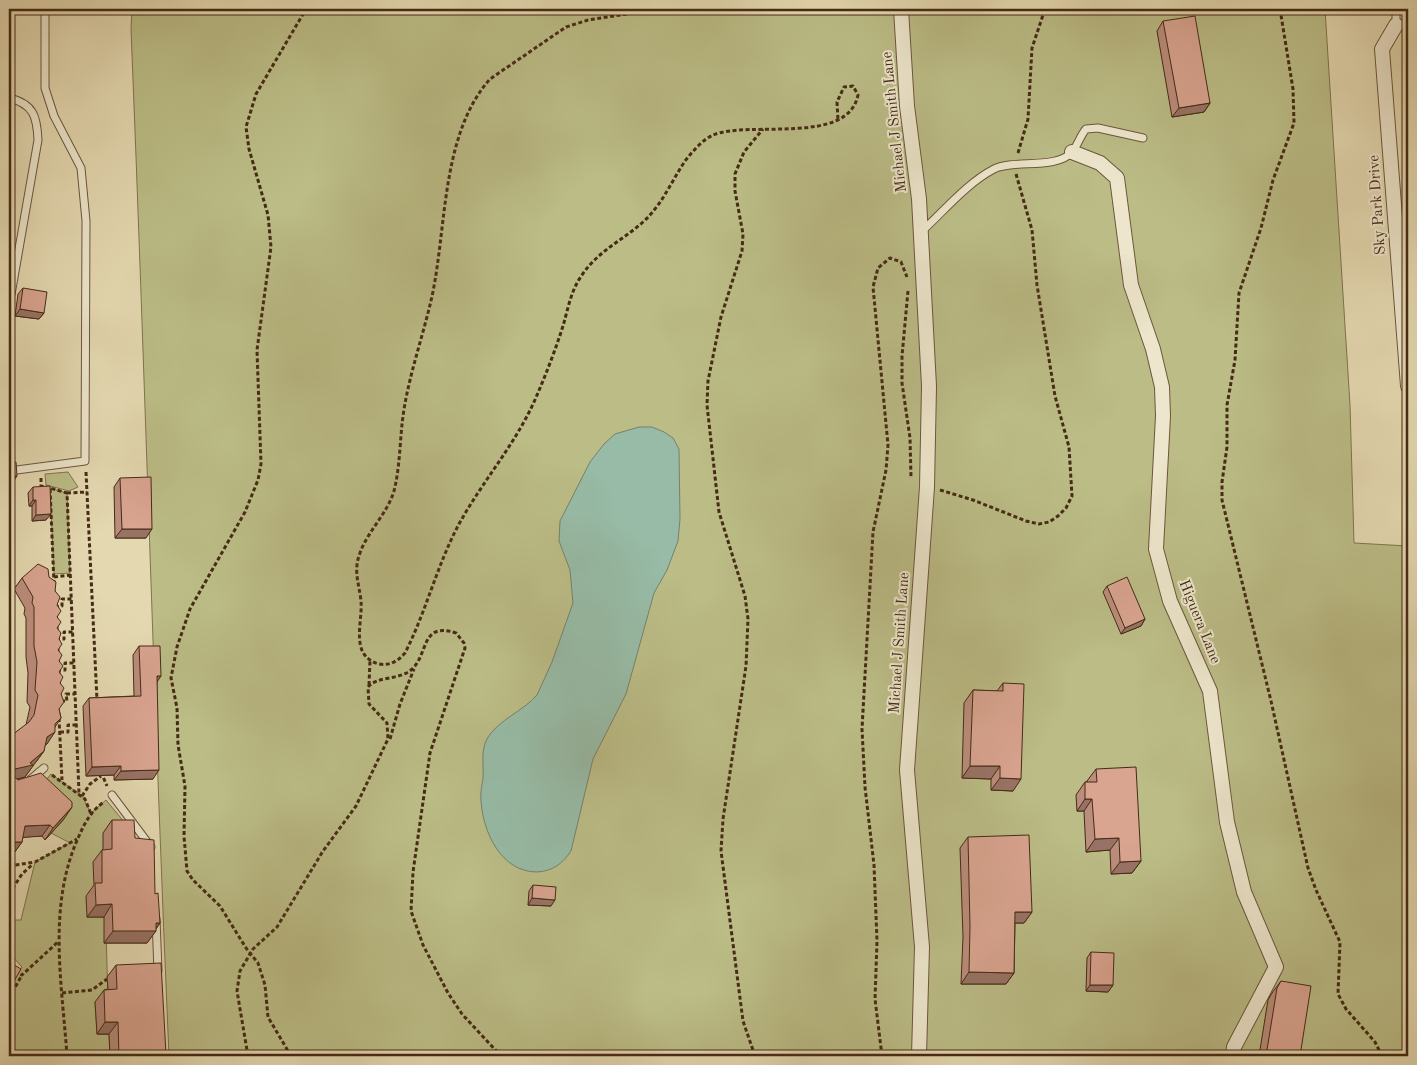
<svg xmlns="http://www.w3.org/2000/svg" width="1417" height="1065" font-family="'Old Standard TT',serif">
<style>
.green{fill:#bbbc86;stroke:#80744e}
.water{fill:#97bba6;stroke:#76816c}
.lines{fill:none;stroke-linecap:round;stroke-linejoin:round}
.service-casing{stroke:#6d563c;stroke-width:9}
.minor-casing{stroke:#6d563c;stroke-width:16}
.path{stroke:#452b15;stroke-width:3;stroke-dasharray:4 2.5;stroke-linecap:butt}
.service{stroke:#ede6cc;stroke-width:7}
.minor{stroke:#ede6cc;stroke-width:14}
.wall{fill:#bb8d7c;stroke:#452b15}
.shaded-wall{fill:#987365;stroke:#452b15}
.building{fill:#d9a490;stroke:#452b15}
.labels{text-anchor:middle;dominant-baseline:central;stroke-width:4;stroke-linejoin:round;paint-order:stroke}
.street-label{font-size:15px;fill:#452b15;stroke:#ede6cc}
</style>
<rect width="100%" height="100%" fill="#e4d8b0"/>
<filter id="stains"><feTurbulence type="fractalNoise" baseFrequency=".004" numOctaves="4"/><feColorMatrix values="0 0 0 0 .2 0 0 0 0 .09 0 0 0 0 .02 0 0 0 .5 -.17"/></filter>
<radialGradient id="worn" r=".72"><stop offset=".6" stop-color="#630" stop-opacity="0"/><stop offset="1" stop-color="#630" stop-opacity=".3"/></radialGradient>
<g class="green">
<path d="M132 9H1325L1350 405 1354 543 1408 546V1056H169C154 714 145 371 131 29Z"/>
<polygon points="68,472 78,487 69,491 46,485 45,474"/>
<polygon points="50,488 67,493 70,573 54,574"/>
<polygon points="51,774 82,796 91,813 106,800 130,829 104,861 108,1001 95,1002 97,1034 109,1034 110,1056 9,1056 9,988 22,967 12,956 9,956 9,920 21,920 35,862 70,843 51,833 42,785"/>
</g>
<path class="water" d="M639 427H652L664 432 673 438 679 449 680 519 678 541 667 570 654 593 626 694 593 759 571 851C562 864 553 871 537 872 501 872 483 832 481 801 480 793 482 786 483 778 484 765 480 750 488 737 499 720 523 711 537 695L552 662 573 603 570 570 559 541 560 521 590 462 604 444 615 434Z"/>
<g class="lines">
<g class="service-casing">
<g id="service">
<polyline points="1396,9 1396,25"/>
<path d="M9 98C34 104 37 117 38 140L9 306"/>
<path d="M921 232C944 211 967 183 994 169 1014 159 1056 170 1072 152 1078 145 1080 136 1086 129L1098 128 1143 138"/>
<polyline points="9,471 85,461 86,221 81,168 54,116 45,88 45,9"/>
<polyline points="31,779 44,768"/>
<polyline points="112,795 151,847"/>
<polyline points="156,919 158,971"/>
</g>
</g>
<g class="minor-casing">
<g id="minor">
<polyline points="901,9 907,106 919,199 929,386 927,487 907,770 922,947 919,1056"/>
<polyline points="1396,25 1382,49 1408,386"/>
<polyline points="1072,152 1100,163 1117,178 1131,285 1153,349 1162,387 1163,416 1156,549 1170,601 1210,691 1227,822 1244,892 1276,967 1234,1047 1233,1056"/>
</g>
</g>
<g class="path">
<path d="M659 9 588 20 566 27 490 79C438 138 448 237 429 309 420 345 408 380 403 416 400 439 400 464 395 487 390 511 368 530 360 553 353 571 359 583 361 601 363 622 349 656 379 664 390 666 398 661 405 653 426 612 437 565 459 524 482 482 514 446 534 402 545 377 555 351 563 326 568 309 571 290 582 275 598 251 623 240 643 222 662 205 671 182 685 161 693 151 702 140 713 135 749 120 848 146 858 95L853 86 844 87 837 102 838 120"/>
<polyline points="1280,9 1293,89 1294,123 1273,180 1261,228 1239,293 1235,360 1227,405 1227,447 1222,482 1222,500 1271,701 1308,868 1316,890 1340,942 1338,994 1346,1009 1375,1042 1382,1056"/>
<polyline points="1018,153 1028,119 1032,48 1045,9"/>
<polyline points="908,291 902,356 902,383 910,438 911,478"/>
<polyline points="86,472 97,700"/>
<polyline points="41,478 41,486 47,487"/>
<polyline points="940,490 973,500 1026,521 1039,524 1049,522 1058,516 1066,508 1072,496 1069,447 1055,396 1037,285 1032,230 1016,174"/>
<polyline points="67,493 87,492"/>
<polyline points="54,577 71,575"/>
<polyline points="54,584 50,488 67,493 79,793"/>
<polyline points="55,607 62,606 62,599 72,599"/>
<polyline points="56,639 64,639 64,632 73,632"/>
<polyline points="57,670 65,670 65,663 74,663"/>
<polyline points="369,685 370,660"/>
<polyline points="61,701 67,701 66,694 75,694"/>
<polyline points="59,718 62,780"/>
<polyline points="60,732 68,732 68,725 77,725"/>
<polyline points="390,739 400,704 414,669"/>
<polyline points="101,772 107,786"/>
<polyline points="52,775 85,799 91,814"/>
<polyline points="82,796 90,784 101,776"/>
<polyline points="9,866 35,862 77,839"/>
<polyline points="9,894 22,874 33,864"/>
<polyline points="9,968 22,975 59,941"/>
<polyline points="62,993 92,990 107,979"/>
<polyline points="9,998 22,975"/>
<path d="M67 1056C62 983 47 905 79 836 85 822 92 810 104 802"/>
<path d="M248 1056 237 991 240 971 253 949 277 927 323 851 356 806 388 739 387 723 369 704 368 687C377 676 399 680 411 670 429 655 420 621 456 633L464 643 465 648 430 753 413 872 411 911 423 945 448 993 462 1014 501 1056"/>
<polyline points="291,1056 268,1017 265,985 258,963 246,948 220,906 193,880 187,871 184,836 185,786 178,745 177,708 171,678 177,647 190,609 245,512 258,480 261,464 257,350 271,247 268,215 249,149 246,127 256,94 306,9"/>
<polyline points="755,1056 743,1021 721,851 723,819 746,666 748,619 745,596 719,512 707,405 708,381 721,317 742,251 743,234 735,191 735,174 744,152 763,129"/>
<polyline points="882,1056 875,999 877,941 874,865 865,787 862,729 873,532 886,470 888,445 873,287 878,268 890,258 901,262 907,277"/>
</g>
<use href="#service" class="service"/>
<use href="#minor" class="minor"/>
</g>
<g class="wall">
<polygon points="1163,21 1210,103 1204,112 1172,117 1157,31"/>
<polygon points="23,288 44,313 39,319 15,316 18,294"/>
<polygon points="120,478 146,538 115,538 114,487"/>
<polygon points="33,487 46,520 32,521 32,506 29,506 28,493"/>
<polygon points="49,577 55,591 57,605 61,694 59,709 61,718 55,727 47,744 45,745 44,751 36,762 33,765 25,777 17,779 64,819 45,840 42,836 23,837 22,842 14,853 9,853 9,736 12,735 26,725 30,707 27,702 28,673 26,657 26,618 24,614 25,608 14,589 22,578"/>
<polygon points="1107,586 1145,619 1141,626 1121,634 1103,592"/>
<polygon points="139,646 157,681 153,779 114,780 114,775 86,776 83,706 89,698 134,696 133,655"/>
<polygon points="1003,683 1013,791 991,790 991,779 962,778 964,703 973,690 997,691"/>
<polygon points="1096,769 1141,861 1132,873 1111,874 1110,850 1086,852 1084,811 1077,811 1076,795 1085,782 1087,782 1087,781"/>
<polygon points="112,820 135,838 155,894 160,923 147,943 104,943 104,917 87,917 86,896 94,885 93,862 102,850 103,849 103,833"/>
<polygon points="968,837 1032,912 1024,923 1015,923 1014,973 1006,984 961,984 963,937 960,848"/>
<polygon points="533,885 551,906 528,905 529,891"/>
<polygon points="1091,952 1113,985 1108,992 1086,991 1087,958"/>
<polygon points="116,965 165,1056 110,1056 109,1034 97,1034 95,1002 104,990 108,989 107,977"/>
<polygon points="1281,981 1300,1056 1259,1056 1268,1000 1272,993"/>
</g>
<g class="shaded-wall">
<polygon points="1210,103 1204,112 1172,117 1179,108"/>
<polygon points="20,309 44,313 39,319 15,316"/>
<polygon points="9,476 17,476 9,488"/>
<polygon points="33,500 36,500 32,506 29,506"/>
<polygon points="51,514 46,520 32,521 36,515"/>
<polygon points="122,529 152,529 146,538 115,538"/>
<polygon points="1145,619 1141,626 1121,634 1125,628"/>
<polygon points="157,676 161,676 155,685"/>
<polygon points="55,732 47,744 39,748 47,737"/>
<polygon points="44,751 25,777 9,781 15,769 30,763"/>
<polygon points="121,766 114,775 86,776 92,767"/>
<polygon points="970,766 1000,766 991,779 962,778"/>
<polygon points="159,770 153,779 114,780 121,771"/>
<polygon points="1000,778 1021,779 1013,791 991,790"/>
<polygon points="1085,799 1092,799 1084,811 1077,811"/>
<polygon points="72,807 64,819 45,840 53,828"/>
<polygon points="50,825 42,836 17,838 25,826"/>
<polygon points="1119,838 1110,850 1086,852 1095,839"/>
<polygon points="9,842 22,842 14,853 9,853"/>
<polygon points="1141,861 1132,873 1111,874 1120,862"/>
<polygon points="532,898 555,900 551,906 528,905"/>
<polygon points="112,904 104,917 87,917 96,905"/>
<polygon points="1015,912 1032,912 1024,923 1007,923"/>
<polygon points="156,923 160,923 154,931 156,931 147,943 104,943 113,931"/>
<polygon points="969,972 1014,973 1006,984 961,984"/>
<polygon points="1090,985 1113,985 1108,992 1086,991"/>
<polygon points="105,1022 118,1022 109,1034 97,1034"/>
<polygon points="166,1054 165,1056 125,1056"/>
</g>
<g class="building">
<polygon points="1195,16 1210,103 1179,108 1163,21"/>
<polygon points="9,196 10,225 9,225"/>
<polygon points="23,288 47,292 44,313 20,309"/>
<polygon points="16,462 17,476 9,476 9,463"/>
<polygon points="151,477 152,529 122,529 120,478"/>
<polygon points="50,486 51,514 36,515 36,500 33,500 33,487"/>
<polygon points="38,564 48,569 49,577 56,582 55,591 60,597 57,605 61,611 57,617 61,622 57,628 61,633 59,639 62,644 58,650 62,655 59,661 63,666 59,672 63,677 60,683 64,688 61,694 64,702 59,709 61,718 55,724 55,732 47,737 44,751 30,763 33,765 15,769 12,775 18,780 41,773 72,802 72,807 53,828 50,825 25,826 22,842 9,842 9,736 12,735 29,722 34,715 38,695 35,690 37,662 34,646 34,607 32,603 33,597 22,578"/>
<polygon points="1127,577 1145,619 1125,628 1107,586"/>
<polygon points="139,646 160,646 161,676 157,676 159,770 121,771 121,766 92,767 89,698 141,696"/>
<polygon points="1003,683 1024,684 1021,779 1000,778 1000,766 970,766 973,690 1003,691"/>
<polygon points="1136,767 1141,861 1120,862 1119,838 1095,839 1092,799 1085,799 1085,782 1097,782 1096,769"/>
<polygon points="112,820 134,820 135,838 154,840 155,894 158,893 160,923 156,923 156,931 113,931 112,904 96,905 95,883 102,883 102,850 112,849"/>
<polygon points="1029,835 1032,912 1015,912 1014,973 969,972 970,926 968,837"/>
<polygon points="533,885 556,887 555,900 532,898"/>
<polygon points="1091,952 1114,953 1113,985 1090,985"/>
<polygon points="9,962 21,969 9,990"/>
<polygon points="161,963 166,1054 119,1056 118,1022 105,1022 104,990 117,989 116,965"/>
<polygon points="1281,981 1311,986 1300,1056 1266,1056 1277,988"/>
</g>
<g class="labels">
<g class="street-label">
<text transform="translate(895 122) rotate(-96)">Michael J Smith Lane</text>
<text transform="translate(1378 205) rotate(-94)">Sky Park Drive</text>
<text transform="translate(1199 622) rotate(68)">Higuera Lane</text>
<text transform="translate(900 643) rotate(-86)">Michael J Smith Lane</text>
</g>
</g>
<rect width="1417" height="1065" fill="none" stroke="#e4d8b0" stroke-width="30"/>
<rect x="10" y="10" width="1397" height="1045" fill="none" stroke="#452b15" stroke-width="2.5"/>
<rect x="15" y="15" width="1387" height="1035" fill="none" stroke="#452b15"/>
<rect width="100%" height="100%" filter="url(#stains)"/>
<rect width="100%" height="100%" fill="url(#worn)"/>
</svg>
